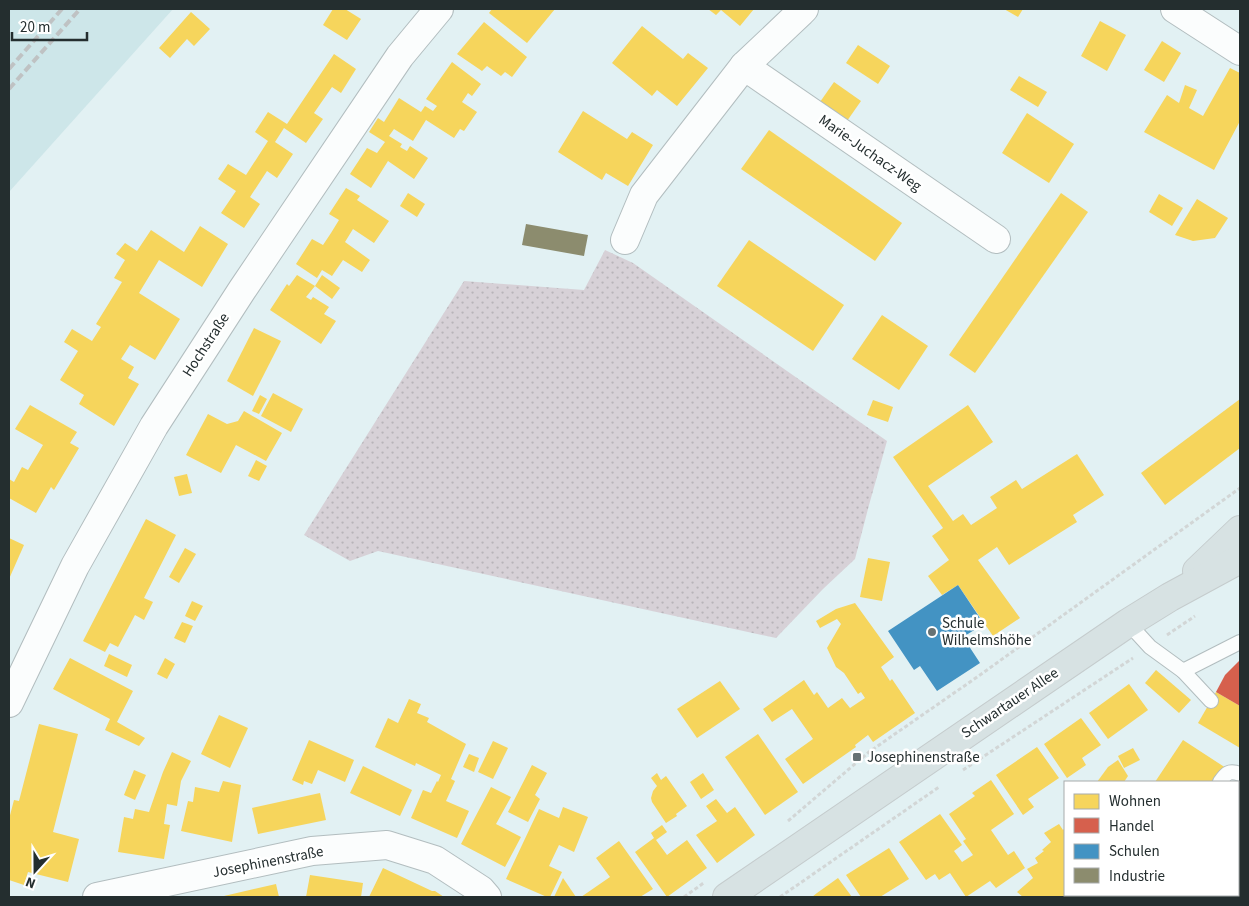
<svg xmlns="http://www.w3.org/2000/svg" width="1249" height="906" font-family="'Source Sans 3',sans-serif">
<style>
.built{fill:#cde6e9}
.grass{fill:url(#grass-dots)}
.homes{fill:#f6d55c}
.shops{fill:#d6604d}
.schools{fill:#4393c3}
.industry{fill:#8c8c6e}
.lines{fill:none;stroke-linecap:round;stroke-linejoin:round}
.lane-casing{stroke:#b2bdbf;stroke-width:16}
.street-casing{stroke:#b2bdbf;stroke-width:30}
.primary-casing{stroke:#c5cccd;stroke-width:30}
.path{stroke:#d2d6d6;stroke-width:3;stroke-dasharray:4 2.5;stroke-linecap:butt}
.lane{stroke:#fbfdfd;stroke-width:14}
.street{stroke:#fbfdfd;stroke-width:28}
.primary{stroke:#d7e2e3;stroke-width:28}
.rail{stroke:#bfc2c3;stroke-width:4;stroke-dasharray:8 4;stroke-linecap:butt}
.poi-dot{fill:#667274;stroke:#fff;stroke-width:2}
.labels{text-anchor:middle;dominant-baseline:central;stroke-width:5;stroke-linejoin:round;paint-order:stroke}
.street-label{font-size:15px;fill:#242e2f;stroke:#fff}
.poi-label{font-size:15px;fill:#242e2f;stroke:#fff;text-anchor:start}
</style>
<defs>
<pattern id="grass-dots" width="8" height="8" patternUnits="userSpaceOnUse" patternTransform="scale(1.25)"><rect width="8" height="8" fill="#d7d1d7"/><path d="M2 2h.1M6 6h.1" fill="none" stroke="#b8b4b9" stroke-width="1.8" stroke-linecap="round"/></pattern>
</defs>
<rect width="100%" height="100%" fill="#e2f1f3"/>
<polygon class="built" points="9,9 173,9 9,192"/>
<polygon class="grass" points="605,250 633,263 887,441 869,505 855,559 823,589 776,638 378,551 350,561 304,535 464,281 584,290"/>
<g class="homes">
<polygon points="333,9 345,9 361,19 347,40 323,25"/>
<polygon points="492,9 555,9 527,43 489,13"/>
<polygon points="708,9 754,9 740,26 721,10 716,15"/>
<polygon points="1004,9 1023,9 1018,17"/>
<polygon points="191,12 210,29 194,46 187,39 170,58 159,48"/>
<polygon points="1100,21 1126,35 1107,71 1081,56"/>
<polygon points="484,22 527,57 512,77 505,72 501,76 487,66 482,71 457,54"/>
<polygon points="642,26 683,59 688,53 708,68 677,106 657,90 652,96 612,63"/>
<polygon points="1162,41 1181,53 1164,82 1144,70"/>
<polygon points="858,45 890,66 878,84 846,63"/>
<polygon points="334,54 356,69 341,93 332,87 314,113 323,119 306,143 284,128 275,142 293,154 277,178 267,171 250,197 260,204 244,228 221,213 236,191 218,179 228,164 246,175 268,141 255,132 268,112 287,124"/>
<polygon points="452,62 481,84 472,96 468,93 462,102 477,112 464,131 460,129 454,138 426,120 413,141 394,129 389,136 402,144 400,147 407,151 410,146 428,158 414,179 388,161 371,188 350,174 367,148 377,153 385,142 369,132 378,118 384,122 399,98 421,112 425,106 433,111 437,106 426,99"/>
<polygon points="1230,68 1240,73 1240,121 1214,170 1144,132 1167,95 1179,103 1185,85 1197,90 1189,108 1203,116"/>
<polygon points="1019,76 1047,92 1038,107 1010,90"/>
<polygon points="834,82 861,101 847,121 820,102"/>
<polygon points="583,111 627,139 632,132 653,145 628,186 606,173 602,180 558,152"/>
<polygon points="1027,113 1074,144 1049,183 1002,153"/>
<polygon points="769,130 902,223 875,261 741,169"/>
<polygon points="346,188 360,196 357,200 389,221 374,243 353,229 345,242 370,260 362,272 343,260 332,276 322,270 317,278 296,264 312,239 323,245 331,233 339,220 329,214"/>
<polygon points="408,193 425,204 417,217 400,206"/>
<polygon points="1061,193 1088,212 975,373 949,355"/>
<polygon points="1159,194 1183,208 1172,226 1149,212"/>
<polygon points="1197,199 1228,218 1215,238 1193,241 1175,235"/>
<polygon points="200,226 228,244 202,287 159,260 139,293 180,319 155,360 130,345 121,359 134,367 128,378 139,384 114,426 79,404 84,395 60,380 78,351 64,342 72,329 92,341 101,327 96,324 122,282 114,278 125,260 116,254 125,243 137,251 151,230 184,252"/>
<polygon points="749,240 844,305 813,351 717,286"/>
<polygon points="297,275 315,286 306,297 311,300 313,297 329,307 324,314 336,321 321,344 270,310 287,284 289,286"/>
<polygon points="322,275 340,288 332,299 315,286"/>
<polygon points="882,315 928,346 899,390 852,359"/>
<polygon points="254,328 281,341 253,396 227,381"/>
<polygon points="273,393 303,409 291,432 261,416"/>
<polygon points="260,395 267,399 259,414 252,411"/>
<polygon points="1240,399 1240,448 1165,505 1141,473"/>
<polygon points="873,400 893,407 888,422 867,415"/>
<polygon points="30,405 77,432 70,443 79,448 54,490 51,487 36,513 9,498 9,479 14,482 22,467 28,470 43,445 15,429"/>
<polygon points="968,405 993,442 928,486 953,521 963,514 971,525 997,508 990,497 1016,480 1022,489 1077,454 1104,495 1073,515 1077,522 1009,565 997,547 978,560 1020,618 993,636 958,585 942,595 928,576 949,560 932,536 943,528 893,457"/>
<polygon points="244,411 282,433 266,461 236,445 221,473 186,455 208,414 227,424 238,421"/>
<polygon points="256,460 267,466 259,481 248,476"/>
<polygon points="187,474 192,493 179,496 174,477"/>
<polygon points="146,519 176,535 144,598 153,602 144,620 135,615 118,647 110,643 105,652 83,641"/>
<polygon points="9,538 24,545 9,579"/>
<polygon points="185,548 196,554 179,583 169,577"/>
<polygon points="868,558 890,562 882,601 860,597"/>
<polygon points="192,601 203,606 195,621 185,616"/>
<polygon points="855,603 894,657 881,667 890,681 892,679 915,713 873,742 868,735 855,745 856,747 803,784 785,759 813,739 792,709 772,722 763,709 804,680 814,695 817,692 828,708 842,698 850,708 865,698 861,692 858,694 844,673 836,667 827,648 841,624 837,619 820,628 816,621 836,609"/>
<polygon points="182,622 193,626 185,643 174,638"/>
<polygon points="109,654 132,665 127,677 104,666"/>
<polygon points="70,658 133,691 117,722 145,738 139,746 105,730 110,719 53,689"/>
<polygon points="165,658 175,664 167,679 157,674"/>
<polygon points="1156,670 1191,700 1179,713 1145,683"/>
<polygon points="720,681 740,709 697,738 677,709"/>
<polygon points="1129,684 1148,710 1108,739 1089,713"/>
<polygon points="1216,692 1240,706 1240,748 1198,723"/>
<polygon points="409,699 421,704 417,713 429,718 427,722 466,744 451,779 455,781 446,801 469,811 457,838 411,818 423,790 431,793 437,781 438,782 441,775 416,763 415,766 375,747 388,718 398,723"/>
<polygon points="219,715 248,728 230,768 201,754"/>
<polygon points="1081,718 1101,745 1082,758 1086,765 1067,778 1044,744"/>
<polygon points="39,724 78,734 53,832 79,839 68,882 28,872 24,885 9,880 9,819 14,800 19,801"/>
<polygon points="758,734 798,792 765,815 725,757"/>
<polygon points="309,740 354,760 345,782 318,770 312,784 304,781 303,785 292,780"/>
<polygon points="1183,740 1226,768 1216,782 1155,782"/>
<polygon points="493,741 508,748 493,779 478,772"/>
<polygon points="1037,747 1059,778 1028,799 1034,807 1023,815 996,775"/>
<polygon points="1133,748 1140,760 1124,768 1118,756"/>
<polygon points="172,752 191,761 181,781 177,806 167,804 164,824 170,825 164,859 118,852 124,817 133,819 135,809 149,812 163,772"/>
<polygon points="469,754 479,758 474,772 463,767"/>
<polygon points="1118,760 1128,776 1124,782 1097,782 1108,767"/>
<polygon points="532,765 547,773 535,795 540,799 528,822 508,812"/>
<polygon points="363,766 412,790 400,816 350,793"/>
<polygon points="134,770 146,775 135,800 124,795"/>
<polygon points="657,773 661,780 666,776 687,806 676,814 677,816 666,823 652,802 651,798 653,791 657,786 651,778"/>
<polygon points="703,773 714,790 701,799 690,782"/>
<polygon points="991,780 1014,814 991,830 1008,855 1014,851 1025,868 996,888 990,881 966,897 950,873 939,880 935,874 926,880 899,842 940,814 962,845 954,851 962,862 973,855 963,841 966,839 949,814 975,796 972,793"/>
<polygon points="223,781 241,785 232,842 181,831 188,801 193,802 195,787 219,792"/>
<polygon points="491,787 511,797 496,824 521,837 505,867 461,844"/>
<polygon points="320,793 326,820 258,834 252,808"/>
<polygon points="716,799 727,813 735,807 755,835 717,863 696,835 717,821 706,806"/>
<polygon points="563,807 588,817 574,852 559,845 549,866 562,872 550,897 547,897 506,879 539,809 559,818"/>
<polygon points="1059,824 1063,830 1065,828 1065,895 1077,895 1075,897 1023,897 1017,892 1033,878 1027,869 1038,863 1035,858 1044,851 1042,850 1051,842 1044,833"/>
<polygon points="662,825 667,832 656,840 667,855 687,840 707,868 667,897 635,852 654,838 651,833"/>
<polygon points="619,841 653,889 640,897 581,897 610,877 596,858"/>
<polygon points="889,848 909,879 880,897 861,897 846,875"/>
<polygon points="383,868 432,891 435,891 444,897 369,897"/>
<polygon points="310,875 363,883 361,897 306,897"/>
<polygon points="563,878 576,897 554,897"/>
<polygon points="838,878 852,897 812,897 817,893"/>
<polygon points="276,884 279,897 224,897 224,896"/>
</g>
<g class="shops">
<polygon points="1240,660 1240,706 1216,692 1225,675"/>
<polygon points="1158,895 1204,895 1203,897 1157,897"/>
</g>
<polygon class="schools" points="958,585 984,624 963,637 980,663 937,691 920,666 914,670 888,631"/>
<polygon class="industry" points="526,224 588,235 584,256 522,245"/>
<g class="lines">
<g class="lane-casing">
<g id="lane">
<polyline points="1128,623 1150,647 1183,671 1240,642"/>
<polyline points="1183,671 1211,701"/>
<path d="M1220 782C1226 773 1229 770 1240 774"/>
</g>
</g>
<g class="street-casing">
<g id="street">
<polyline points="1175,9 1240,51"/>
<polyline points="744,66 996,239"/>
<polyline points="625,240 644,195 744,66 801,12 804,9"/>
<polyline points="9,703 75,566 154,426 242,290 400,56 439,9"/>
<polyline points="97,897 312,851 387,845 435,860 481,890 487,897"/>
</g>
</g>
<g class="primary-casing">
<g id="primary">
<polyline points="1197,571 1240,530"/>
<polyline points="727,897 1128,623 1170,597 1240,559"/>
</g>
</g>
<g class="path">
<polyline points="1167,635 1195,616"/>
<polyline points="963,770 1133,658"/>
<polyline points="788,821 869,752 980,675 1240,488"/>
<polyline points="684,897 705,882"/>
<polyline points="780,897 939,787"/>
</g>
<use href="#lane" class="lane"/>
<use href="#street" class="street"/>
<use href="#primary" class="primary"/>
<g class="rail">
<polyline points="9,69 62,9"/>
<polyline points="9,89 80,9"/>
</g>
</g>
<g class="poi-dot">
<circle cx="932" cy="632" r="5"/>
<rect x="852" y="752" width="10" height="10" rx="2.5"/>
</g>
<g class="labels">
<g class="street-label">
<text transform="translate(870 153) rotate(35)">Marie-Juchacz-Weg</text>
<text transform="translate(206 345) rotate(-57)">Hochstraße</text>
<text transform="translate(1010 703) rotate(-34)">Schwartauer Allee</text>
<text transform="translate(268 862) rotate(-11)">Josephinenstraße</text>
</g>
<g class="poi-label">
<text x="942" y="623">Schule<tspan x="942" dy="17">Wilhelmshöhe</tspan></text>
<text x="867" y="757">Josephinenstraße</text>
</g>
</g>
<rect width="1249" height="906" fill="none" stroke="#242e2f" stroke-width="20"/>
<rect x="1064" y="781" width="175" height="115" fill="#ffffff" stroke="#a7abac"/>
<rect x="1074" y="794" width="25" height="15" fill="#f6d55c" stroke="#a7abac"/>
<text x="1109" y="806" font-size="15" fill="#242e2f">Wohnen</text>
<rect x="1074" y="818" width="25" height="15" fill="#d6604d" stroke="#a7abac"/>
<text x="1109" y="831" font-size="15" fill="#242e2f">Handel</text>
<rect x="1074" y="844" width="25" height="15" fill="#4393c3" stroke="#a7abac"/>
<text x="1109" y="856" font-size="15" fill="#242e2f">Schulen</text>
<rect x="1074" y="868" width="25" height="15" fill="#8c8c6e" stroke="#a7abac"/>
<text x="1109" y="881" font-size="15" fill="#242e2f">Industrie</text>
<g transform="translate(35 871) rotate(201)" stroke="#ffffff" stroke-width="4" paint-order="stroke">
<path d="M0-4L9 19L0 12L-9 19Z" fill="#242e2f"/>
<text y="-8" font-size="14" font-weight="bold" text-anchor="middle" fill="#242e2f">N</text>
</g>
<path d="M12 32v8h75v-8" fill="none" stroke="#242e2f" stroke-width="2.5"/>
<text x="20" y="32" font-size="15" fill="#242e2f" stroke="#ffffff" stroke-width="4" paint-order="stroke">20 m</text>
</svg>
